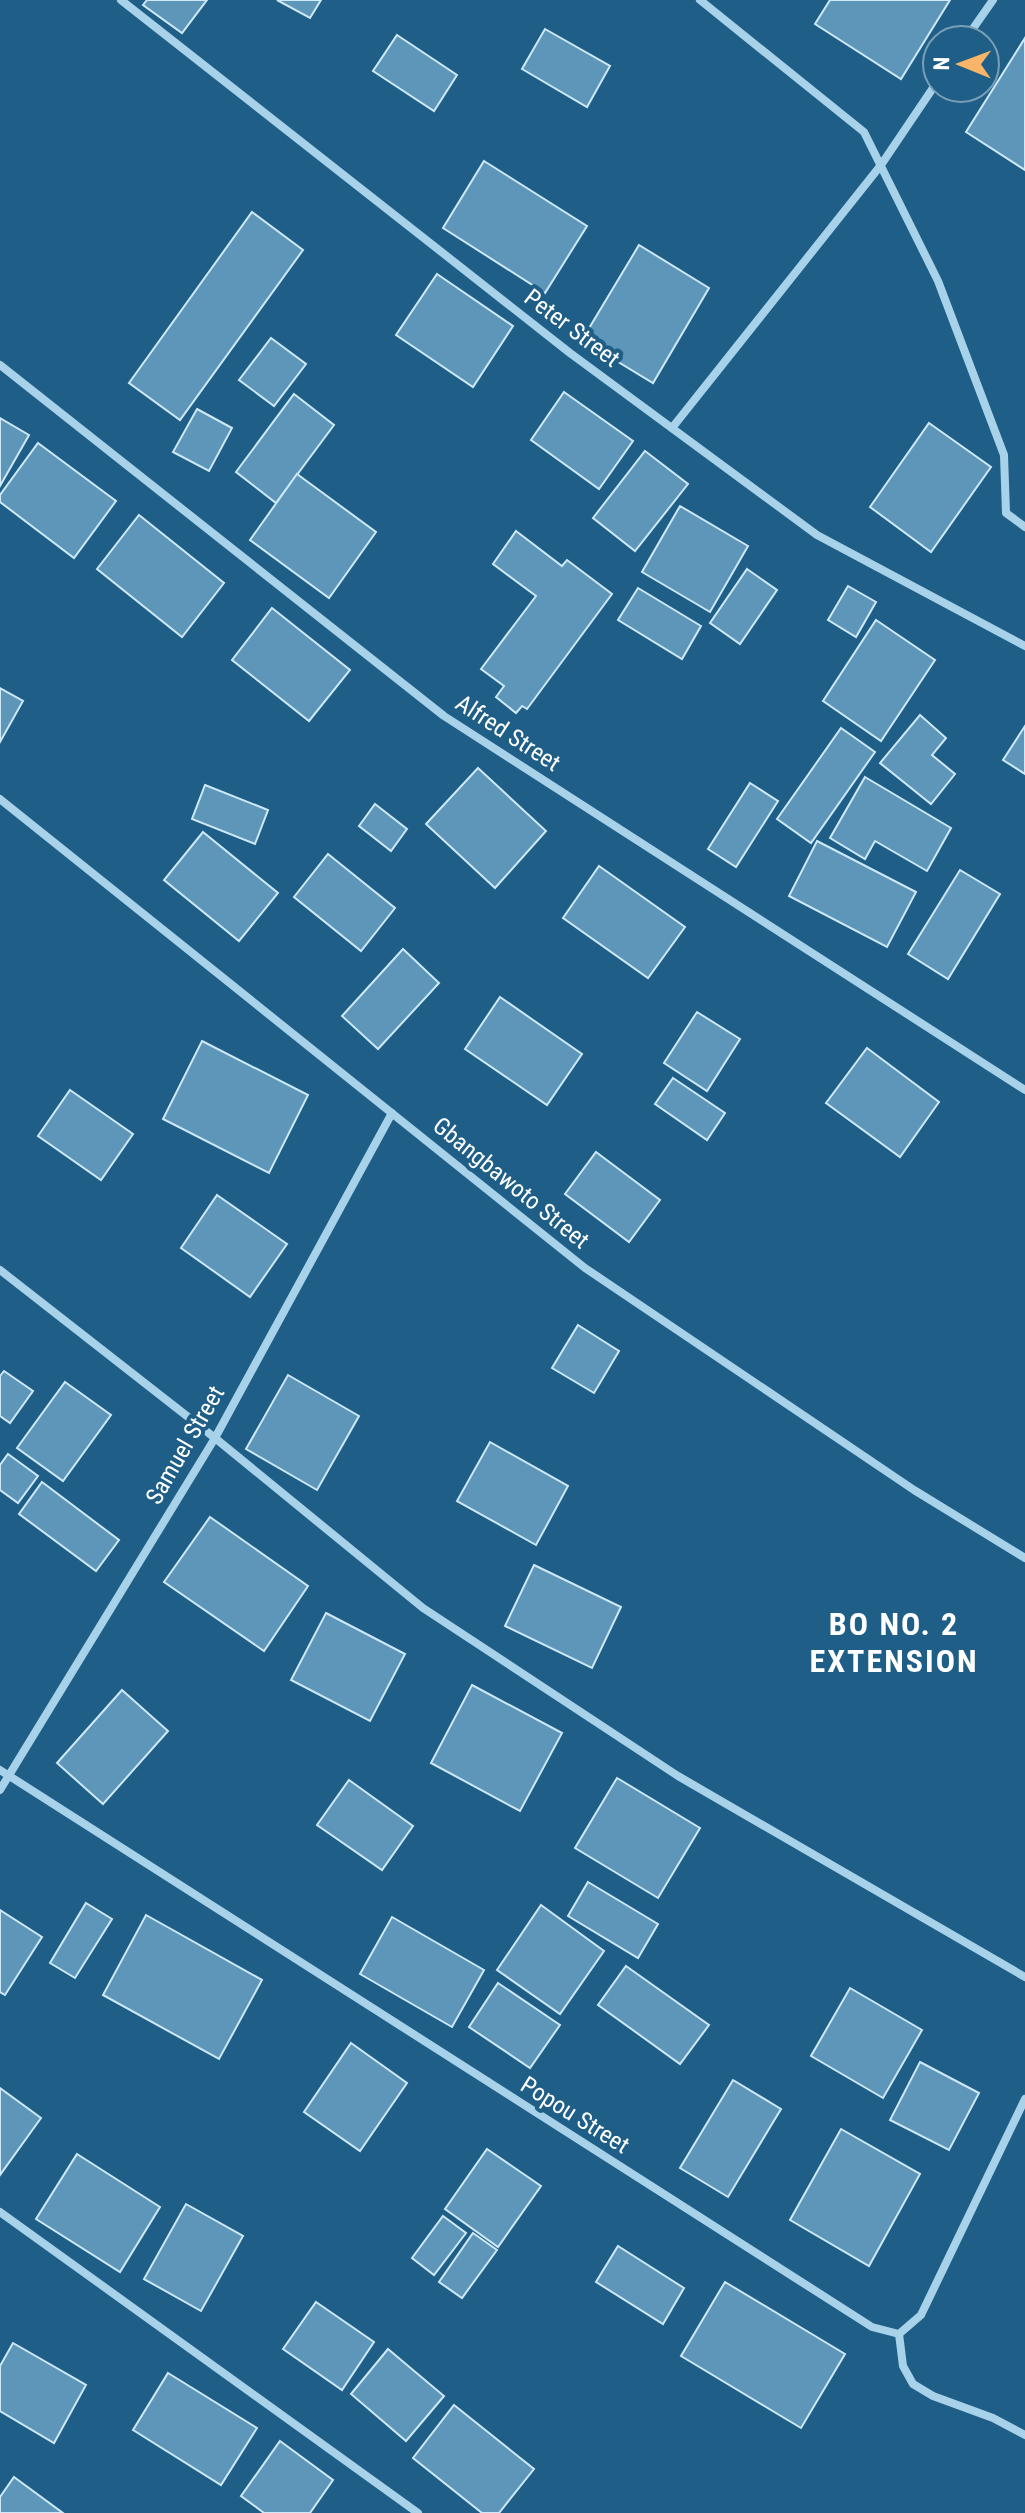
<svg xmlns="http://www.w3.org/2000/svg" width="1025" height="2513" font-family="'Roboto Condensed',sans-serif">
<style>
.building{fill:#5d96b8;stroke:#cde8f8;stroke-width:2}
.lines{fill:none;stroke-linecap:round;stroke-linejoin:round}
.minor{stroke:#a8d2ea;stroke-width:8}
.labels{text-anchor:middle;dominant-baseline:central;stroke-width:8;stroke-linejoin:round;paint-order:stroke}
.street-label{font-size:24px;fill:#fff;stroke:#1f5f87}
.district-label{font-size:32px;font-weight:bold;letter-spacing:2px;fill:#fff;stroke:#1f5f87}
</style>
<rect width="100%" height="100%" fill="#1f5f87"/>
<g class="building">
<polygon points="147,0 207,0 182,33 143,5"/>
<polygon points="277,0 321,0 310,18"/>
<polygon points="830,0 950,0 901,79 815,24"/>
<polygon points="545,29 610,66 587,107 522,69"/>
<polygon points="397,35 457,75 434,111 373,71"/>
<polygon points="1025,38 1025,170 966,132"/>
<polygon points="484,161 587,226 545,293 443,228"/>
<polygon points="252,212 303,250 180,420 129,383"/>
<polygon points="639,245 709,288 653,383 582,340"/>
<polygon points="437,274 513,326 473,387 396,335"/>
<polygon points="271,338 306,364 274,406 239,380"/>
<polygon points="564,392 633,441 599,489 531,440"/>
<polygon points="294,394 334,425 276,503 236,472"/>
<polygon points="197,409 232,428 209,471 173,452"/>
<polygon points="0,418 29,435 0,486"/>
<polygon points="929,423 991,467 931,552 870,507"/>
<polygon points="38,443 116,501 74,558 0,502 0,495"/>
<polygon points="645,451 688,484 635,551 593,518"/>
<polygon points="297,474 376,532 329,598 250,540"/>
<polygon points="680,506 748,546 710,612 642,572"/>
<polygon points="139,515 224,583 182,637 97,569"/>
<polygon points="516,531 562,566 567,560 612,594 527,709 522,706 516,713 496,697 504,686 481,669 536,596 493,564"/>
<polygon points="747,569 777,590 740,644 710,623"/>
<polygon points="848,586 876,602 856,637 828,620"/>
<polygon points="638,588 701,626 682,659 618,620"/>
<polygon points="272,608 350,670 309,721 232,660"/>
<polygon points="876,620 935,660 881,741 823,701"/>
<polygon points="0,688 23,701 0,742"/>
<polygon points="920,715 946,738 932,755 955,774 931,804 880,763"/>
<polygon points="1025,726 1025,774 1003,760"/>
<polygon points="841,728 875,752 811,843 777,819"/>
<polygon points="478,768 546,831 495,888 426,824"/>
<polygon points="865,777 951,828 927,871 875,841 865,859 830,838"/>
<polygon points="750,783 778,801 736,867 708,849"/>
<polygon points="205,785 268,810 255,844 192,819"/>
<polygon points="375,804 407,829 391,851 359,826"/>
<polygon points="203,832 278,893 239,941 164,880"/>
<polygon points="817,841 916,892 887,947 789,896"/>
<polygon points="328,854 395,908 361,951 294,897"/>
<polygon points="599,866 685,927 648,978 563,918"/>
<polygon points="960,870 1000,894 948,979 908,954"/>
<polygon points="403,949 439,983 378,1049 342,1016"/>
<polygon points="500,997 582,1054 547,1105 465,1049"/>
<polygon points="697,1012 740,1039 707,1091 664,1063"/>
<polygon points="202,1041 308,1095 269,1173 163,1119"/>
<polygon points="867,1048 939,1102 900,1157 826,1103"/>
<polygon points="673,1078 725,1113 707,1140 655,1104"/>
<polygon points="70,1090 133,1134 101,1180 38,1136"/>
<polygon points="596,1152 660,1200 629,1242 565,1194"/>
<polygon points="217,1195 287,1244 250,1297 181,1248"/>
<polygon points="578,1325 619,1351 594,1393 552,1368"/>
<polygon points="4,1371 33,1391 10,1423 0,1416 0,1376"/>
<polygon points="288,1375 359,1416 317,1490 246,1449"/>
<polygon points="65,1382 111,1415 63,1481 17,1448"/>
<polygon points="490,1442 568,1486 536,1545 457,1501"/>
<polygon points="8,1454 38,1476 18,1503 0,1490 0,1465"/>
<polygon points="42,1482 119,1540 96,1571 19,1514"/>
<polygon points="210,1517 308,1586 264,1651 164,1582"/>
<polygon points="534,1565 621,1607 592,1668 505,1626"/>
<polygon points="326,1613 405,1654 370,1721 291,1680"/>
<polygon points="472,1685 562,1733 520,1811 431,1763"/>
<polygon points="122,1690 168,1731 103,1804 57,1763"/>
<polygon points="617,1778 700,1828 658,1898 575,1848"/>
<polygon points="349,1780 413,1826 382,1870 317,1825"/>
<polygon points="588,1882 658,1924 638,1958 568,1916"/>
<polygon points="86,1903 112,1919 75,1978 50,1963"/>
<polygon points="541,1905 604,1951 560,2014 497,1970"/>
<polygon points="0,1910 42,1937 5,1995 0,1992"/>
<polygon points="146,1915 262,1980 219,2059 103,1995"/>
<polygon points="392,1917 484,1970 452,2027 360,1974"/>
<polygon points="626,1966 709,2025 680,2064 598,2005"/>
<polygon points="498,1983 560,2025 530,2068 469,2027"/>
<polygon points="850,1988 922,2030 883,2098 811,2056"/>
<polygon points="351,2043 407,2083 360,2151 304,2112"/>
<polygon points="920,2062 979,2093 949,2150 890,2120"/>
<polygon points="733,2080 781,2109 728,2197 680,2168"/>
<polygon points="0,2088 41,2118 0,2175"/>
<polygon points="841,2129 920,2174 869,2266 790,2220"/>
<polygon points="487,2149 541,2186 498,2247 445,2209"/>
<polygon points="77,2154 160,2207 120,2272 36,2219"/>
<polygon points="186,2204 243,2236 201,2311 144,2279"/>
<polygon points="443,2216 466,2233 434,2275 412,2258"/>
<polygon points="473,2233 497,2250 462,2298 439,2282"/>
<polygon points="618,2246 684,2288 663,2324 596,2282"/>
<polygon points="725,2282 845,2354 801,2428 681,2356"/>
<polygon points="316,2302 374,2342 342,2390 283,2349"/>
<polygon points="13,2343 86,2385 54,2443 0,2411 0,2366"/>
<polygon points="388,2349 444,2396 406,2441 351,2394"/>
<polygon points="168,2373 257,2428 221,2485 133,2430"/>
<polygon points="454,2405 534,2469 499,2513 482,2513 413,2458"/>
<polygon points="280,2441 333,2480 310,2513 264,2513 241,2496"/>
<polygon points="14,2477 63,2513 0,2513 0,2497"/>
</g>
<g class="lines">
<g class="minor">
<polyline points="121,0 570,353 817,535 1025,646"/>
<polyline points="700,0 864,132 938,281 1004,455 1006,513 1025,527"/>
<polyline points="965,40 993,0"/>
<polyline points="0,365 444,716 1025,1090"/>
<polyline points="672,428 881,165 937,82"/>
<polyline points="0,799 585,1268 914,1490 1025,1558"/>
<polyline points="0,1270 215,1438 423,1608 678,1776 1025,1977"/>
<polyline points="0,1770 872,2327 899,2334 921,2315 1025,2099"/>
<polyline points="0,1790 215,1438 392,1113"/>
<polyline points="0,2212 418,2513"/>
<polyline points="899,2334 903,2366 913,2384 933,2396 993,2418 1025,2435"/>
</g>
</g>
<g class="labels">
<g class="street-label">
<text transform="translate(572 328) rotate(37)">Peter Street</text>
<text transform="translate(508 733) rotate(33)">Alfred Street</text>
<text transform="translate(511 1183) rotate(39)">Gbangbawoto Street</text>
<text transform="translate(185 1445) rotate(-60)">Samuel Street</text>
<text transform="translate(575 2115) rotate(32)">Popou Street</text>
</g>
<g class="district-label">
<text x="894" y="1624">BO NO. 2<tspan x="894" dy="37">EXTENSION</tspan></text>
</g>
</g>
<g transform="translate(961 64) rotate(271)"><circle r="38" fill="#1f5f87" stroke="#799fb7" stroke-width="2"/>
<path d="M0-6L14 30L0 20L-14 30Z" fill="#f8b468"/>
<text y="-12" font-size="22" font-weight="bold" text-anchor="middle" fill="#ffffff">N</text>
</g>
</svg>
